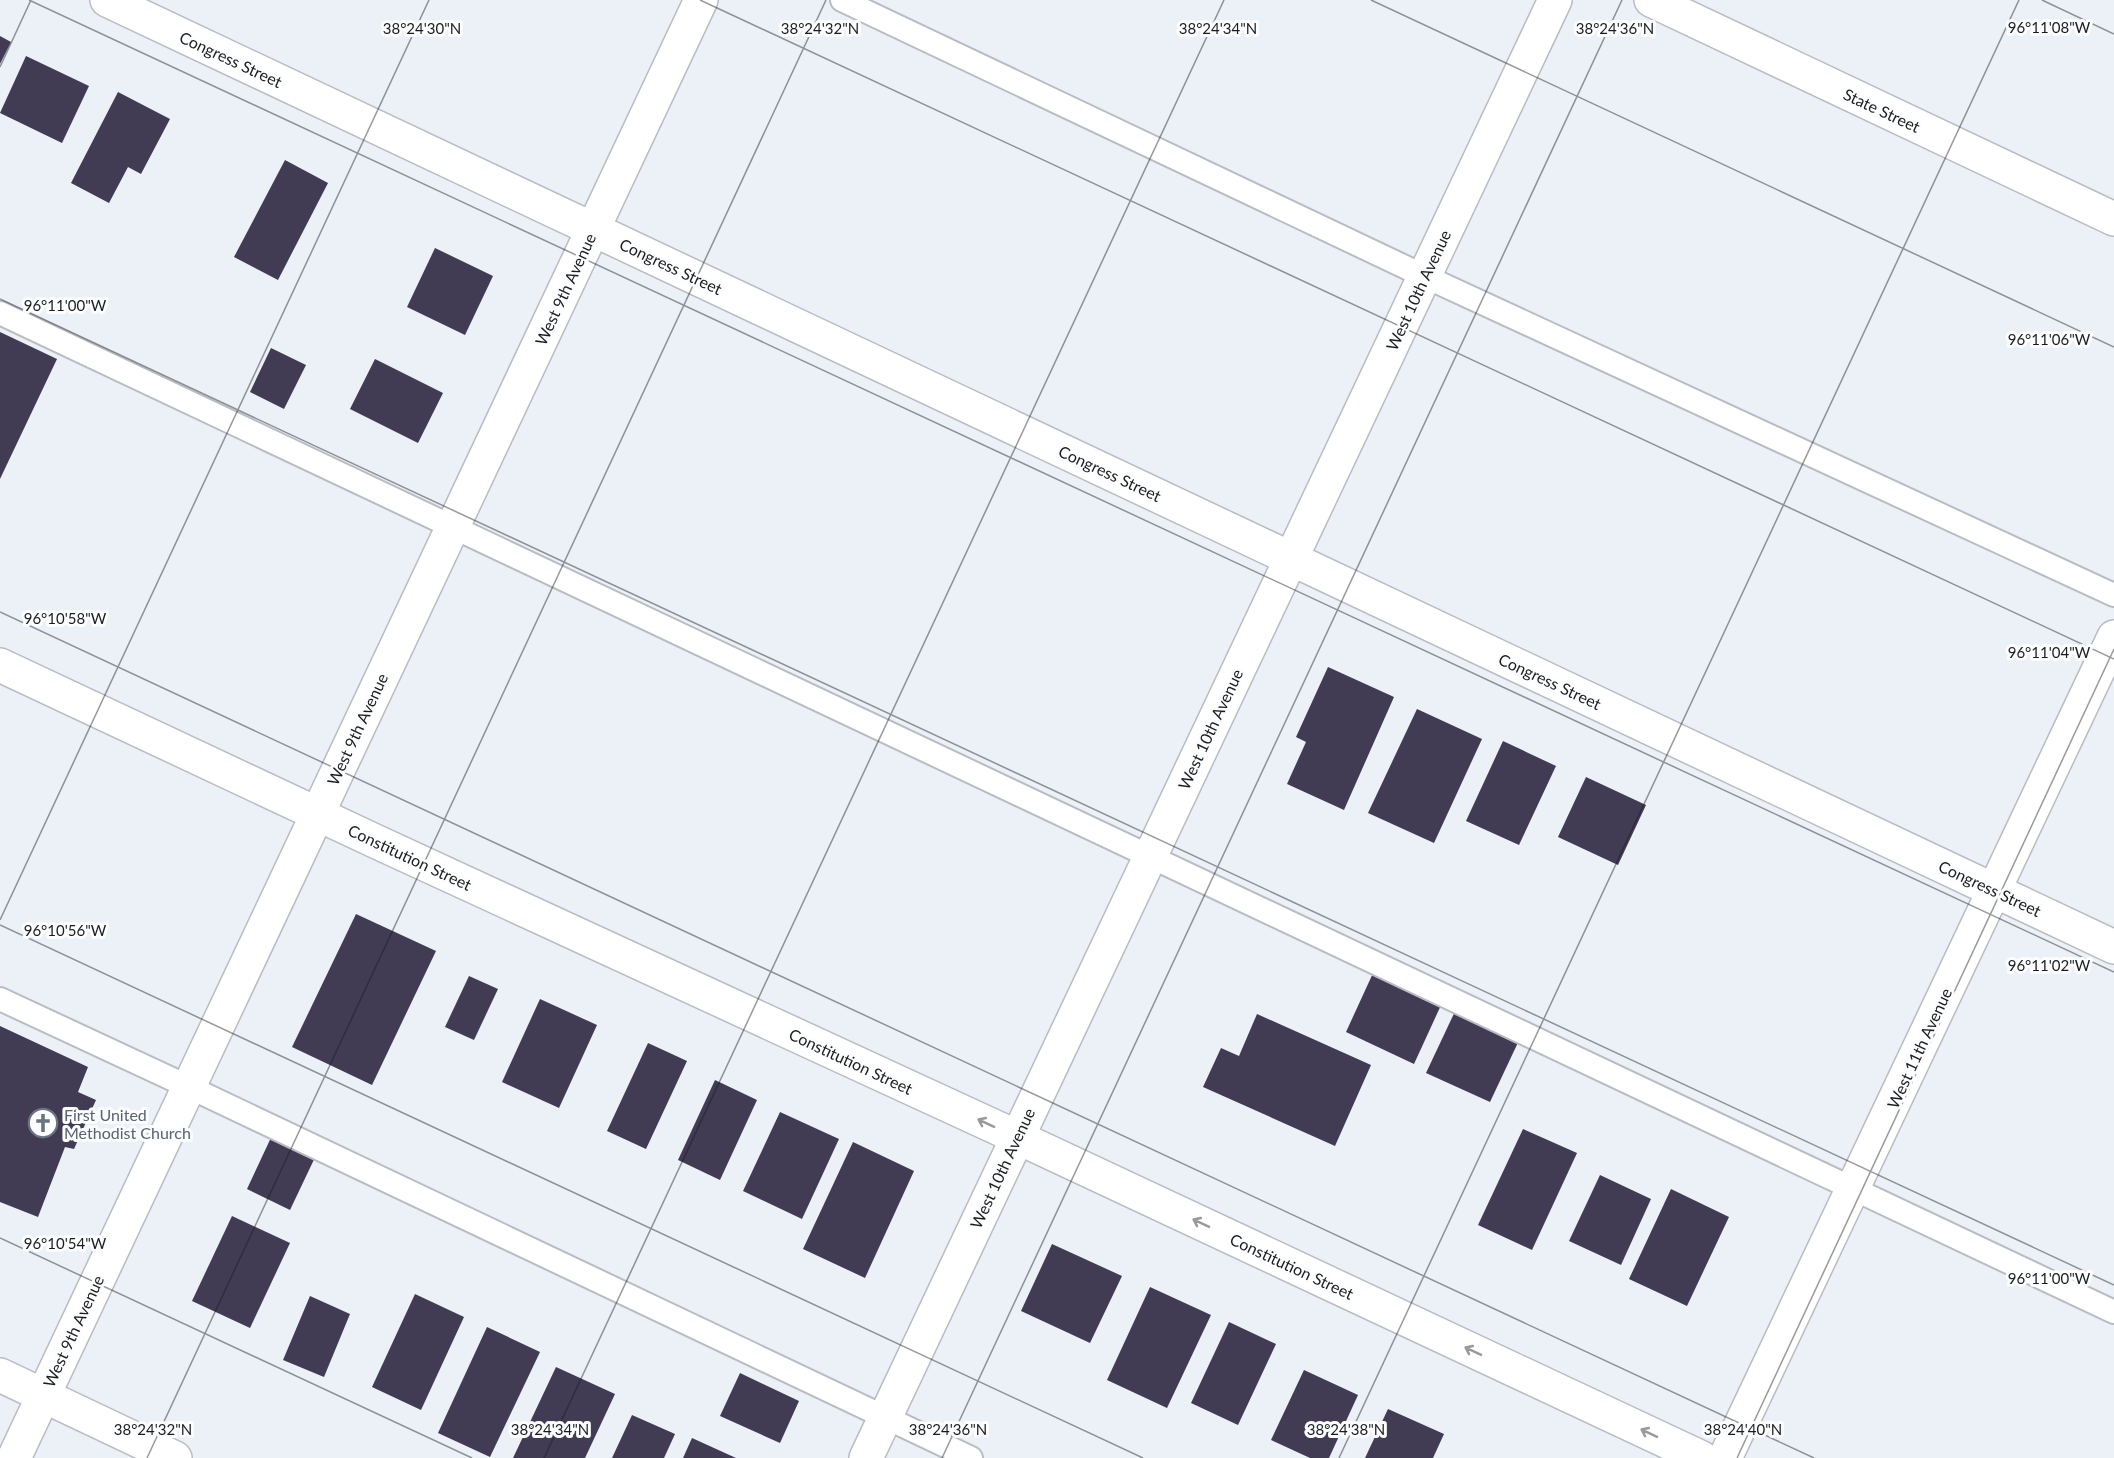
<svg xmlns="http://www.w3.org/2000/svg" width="2114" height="1458" font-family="Lato,sans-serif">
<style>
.building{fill:#413b54}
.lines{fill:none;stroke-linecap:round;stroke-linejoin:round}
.service-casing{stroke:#b8bcc3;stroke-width:26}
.minor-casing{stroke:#b8bcc3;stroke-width:36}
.tertiary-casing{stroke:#b8bcc3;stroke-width:36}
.service{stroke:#fff;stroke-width:22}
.minor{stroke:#fff;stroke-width:33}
.tertiary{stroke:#fff;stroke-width:33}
.oneway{stroke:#98999a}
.ticks{fill:none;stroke:#1a1c1e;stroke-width:1.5;stroke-opacity:0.45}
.labels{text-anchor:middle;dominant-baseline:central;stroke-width:6;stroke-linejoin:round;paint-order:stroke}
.street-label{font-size:16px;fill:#1a1c1e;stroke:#fcfdff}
.worship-label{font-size:16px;fill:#5b616d;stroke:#fcfdff;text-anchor:start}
.ticks-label{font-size:15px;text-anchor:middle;fill:#1a1c1e;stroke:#fcfdff;stroke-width:6;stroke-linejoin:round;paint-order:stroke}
</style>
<rect width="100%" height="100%" fill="#ecf0f7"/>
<g class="building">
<polygon points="0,36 11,42 0,64"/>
<polygon points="26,56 89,86 62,143 0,113"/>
<polygon points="118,92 170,119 141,174 128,167 109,203 71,183"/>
<polygon points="285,160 328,183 278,280 234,257"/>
<polygon points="435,248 493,276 465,335 407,307"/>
<polygon points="0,332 57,359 0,479"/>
<polygon points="271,348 306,365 284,409 250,392"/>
<polygon points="375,359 443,393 418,443 350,409"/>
<polygon points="1328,667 1394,697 1344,810 1287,784 1306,742 1296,737"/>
<polygon points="1417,709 1482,739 1434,843 1368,813"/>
<polygon points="1503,741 1556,766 1519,845 1466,821"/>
<polygon points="1586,777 1646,805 1618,865 1558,837"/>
<polygon points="356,914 436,951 372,1085 292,1047"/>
<polygon points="1374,971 1442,1003 1414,1064 1346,1032"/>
<polygon points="469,976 498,989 474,1040 445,1027"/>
<polygon points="540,999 597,1025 559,1108 502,1082"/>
<polygon points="1458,1005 1522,1034 1490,1102 1426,1073"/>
<polygon points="1257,1014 1371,1065 1335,1146 1203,1087 1221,1048 1239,1056"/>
<polygon points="0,1026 88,1067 78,1092 96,1100 74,1149 65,1147 38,1217 0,1202"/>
<polygon points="648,1043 687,1061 646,1149 607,1131"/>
<polygon points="715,1080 757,1100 720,1180 678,1160"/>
<polygon points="780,1112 839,1139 802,1219 743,1191"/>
<polygon points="275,1129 319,1149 290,1210 247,1189"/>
<polygon points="1523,1129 1577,1153 1532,1250 1478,1225"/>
<polygon points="853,1142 914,1171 865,1278 803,1249"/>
<polygon points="1600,1175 1651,1199 1621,1265 1569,1241"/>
<polygon points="1671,1189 1729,1217 1687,1306 1629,1279"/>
<polygon points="232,1216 290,1243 250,1328 192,1301"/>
<polygon points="1052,1244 1122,1276 1090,1343 1021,1311"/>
<polygon points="1150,1287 1211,1315 1167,1408 1107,1380"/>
<polygon points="415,1294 464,1317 421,1410 372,1387"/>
<polygon points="310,1296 350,1314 324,1377 283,1360"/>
<polygon points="1229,1322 1276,1344 1238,1425 1191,1403"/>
<polygon points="487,1327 540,1352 490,1457 438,1433"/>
<polygon points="556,1367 615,1394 585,1458 513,1458"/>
<polygon points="1304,1370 1358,1395 1329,1458 1310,1458 1271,1440"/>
<polygon points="740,1373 799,1401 780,1443 720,1416"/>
<polygon points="1388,1409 1444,1434 1433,1458 1365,1458"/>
<polygon points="632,1415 675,1434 664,1458 612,1458"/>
<polygon points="692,1438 736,1458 683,1458"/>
</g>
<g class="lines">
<g class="service-casing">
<g id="service">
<polyline points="842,0 1424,276 2114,595"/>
<polyline points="0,313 2114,1312"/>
<polyline points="0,999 189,1087 971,1458"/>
</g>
</g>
<g class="minor-casing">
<g id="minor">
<polyline points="107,0 2114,947"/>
<polyline points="1651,0 2114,219"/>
<polyline points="0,665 377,842 1017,1137 1702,1458"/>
<polyline points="866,1458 1555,0"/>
<polyline points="1725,1458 2114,637"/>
</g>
</g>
<g class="tertiary-casing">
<g id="tertiary">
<polyline points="0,1375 175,1458"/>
<polyline points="14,1458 701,0"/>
</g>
</g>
<use href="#service" class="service"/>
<use href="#minor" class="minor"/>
<use href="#tertiary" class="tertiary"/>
</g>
<defs><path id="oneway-shaft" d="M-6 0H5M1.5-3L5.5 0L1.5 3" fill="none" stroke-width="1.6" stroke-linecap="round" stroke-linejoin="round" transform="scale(1.5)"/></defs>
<g class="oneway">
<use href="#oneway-shaft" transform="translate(986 1123) rotate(-155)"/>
<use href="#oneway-shaft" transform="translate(1201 1223) rotate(-155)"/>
<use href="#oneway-shaft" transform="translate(1473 1351) rotate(-155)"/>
<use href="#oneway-shaft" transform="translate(1649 1433) rotate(-155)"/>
</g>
<path class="ticks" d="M29 0 2114 972M700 0 2114 659M1371 0 2114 347M2042 0 2114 34M0 67 31 0M0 299 2114 1285M0 612 1814 1458M0 920 429 0M0 925 1143 1458M0 1238 472 1458M147 1458 826 0M544 1458 1224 0M942 1458 1622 0M1339 1458 2019 0M1737 1458 2114 649"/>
<defs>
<g id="church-ring" transform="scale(1.5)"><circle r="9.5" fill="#fcfdff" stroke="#6b7280" stroke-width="1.5"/><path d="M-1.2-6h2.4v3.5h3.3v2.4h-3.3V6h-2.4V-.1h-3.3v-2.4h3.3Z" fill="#6b7280"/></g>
</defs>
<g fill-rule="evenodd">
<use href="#church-ring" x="43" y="1123"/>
</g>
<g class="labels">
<g class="street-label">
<text transform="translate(231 59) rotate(25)">Congress Street</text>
<text transform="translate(1882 110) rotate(25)">State Street</text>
<text transform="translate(671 266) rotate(25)">Congress Street</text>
<text transform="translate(565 289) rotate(-65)">West 9th Avenue</text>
<text transform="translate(1418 290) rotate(-65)">West 10th Avenue</text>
<text transform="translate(1110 473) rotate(25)">Congress Street</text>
<text transform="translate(1550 681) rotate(25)">Congress Street</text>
<text transform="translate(357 729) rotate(-65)">West 9th Avenue</text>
<text transform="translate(1210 729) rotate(-65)">West 10th Avenue</text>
<text transform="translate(410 857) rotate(25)">Constitution Street</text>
<text transform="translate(1990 888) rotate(25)">Congress Street</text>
<text transform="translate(1919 1048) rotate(-65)">West 11th Avenue</text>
<text transform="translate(851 1061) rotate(25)">Constitution Street</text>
<text transform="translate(1002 1168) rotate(-65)">West 10th Avenue</text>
<text transform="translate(1292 1266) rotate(25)">Constitution Street</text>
<text transform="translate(73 1331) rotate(-65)">West 9th Avenue</text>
</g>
<g class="worship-label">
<text x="64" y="1114">First United<tspan x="64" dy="18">Methodist Church</tspan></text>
</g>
</g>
<g class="ticks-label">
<text x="2049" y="33">96°11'08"W</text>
<text x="422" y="34">38°24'30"N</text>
<text x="820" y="34">38°24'32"N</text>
<text x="1218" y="34">38°24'34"N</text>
<text x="1615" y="34">38°24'36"N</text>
<text x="65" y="311">96°11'00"W</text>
<text x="2049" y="345">96°11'06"W</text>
<text x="65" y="624">96°10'58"W</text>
<text x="2049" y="658">96°11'04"W</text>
<text x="65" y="936">96°10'56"W</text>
<text x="2049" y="971">96°11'02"W</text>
<text x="65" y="1249">96°10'54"W</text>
<text x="2049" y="1284">96°11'00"W</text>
<text x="948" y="1435">38°24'36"N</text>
<text x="1743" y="1435">38°24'40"N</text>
<text x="153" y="1435">38°24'32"N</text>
<text x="550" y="1435">38°24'34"N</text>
<text x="1346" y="1435">38°24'38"N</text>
</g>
</svg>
